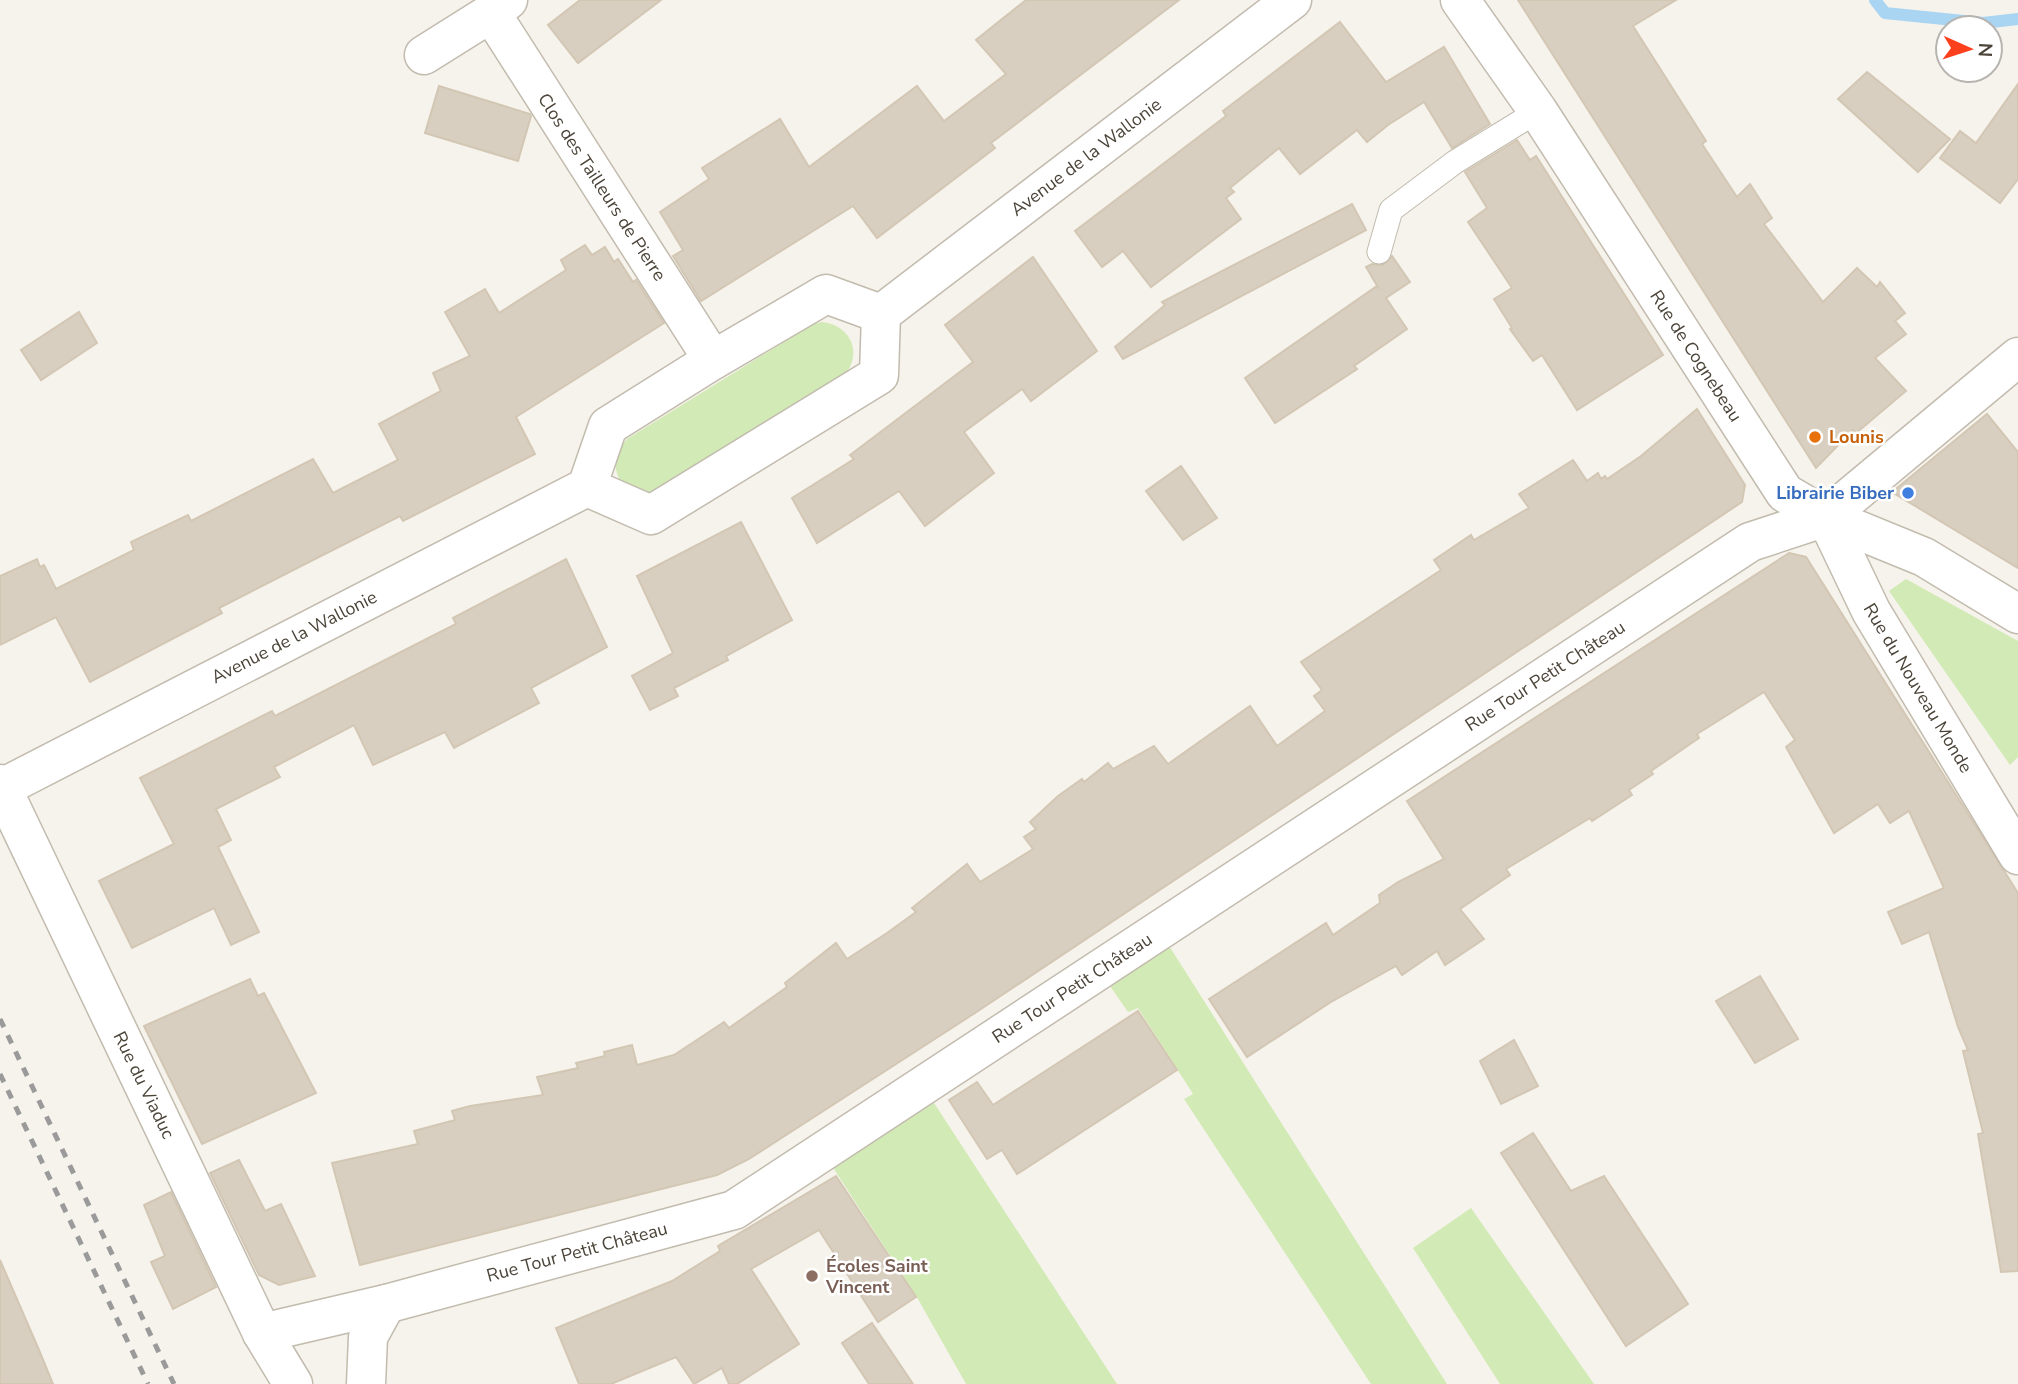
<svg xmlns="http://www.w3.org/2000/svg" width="2018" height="1384" font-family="'Nunito Sans',sans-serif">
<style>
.green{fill:#d2eab5}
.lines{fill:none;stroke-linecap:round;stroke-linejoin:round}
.stream{stroke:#a9d4f2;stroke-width:12}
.building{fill:#d8cfc1;stroke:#d3c7b4;stroke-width:2}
.service-casing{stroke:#c2bbae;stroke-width:25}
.minor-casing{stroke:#c2bbae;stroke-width:41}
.service{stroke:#fff;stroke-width:23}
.minor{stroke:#fff;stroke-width:38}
.rail{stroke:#9a9a9a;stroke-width:5;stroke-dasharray:9 9;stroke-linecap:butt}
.food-dot{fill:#e8710a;stroke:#fff;stroke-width:2.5}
.shop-dot{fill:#3f7fe0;stroke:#fff;stroke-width:2.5}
.education-dot{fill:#8d6e63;stroke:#fff;stroke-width:2.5}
.labels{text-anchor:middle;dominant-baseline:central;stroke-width:5;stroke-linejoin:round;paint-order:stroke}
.street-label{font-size:18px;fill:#4b4439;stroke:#fff}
.food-label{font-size:18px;font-weight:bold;fill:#c56008;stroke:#fff;text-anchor:start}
.shop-label{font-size:18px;font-weight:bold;fill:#366cbe;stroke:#fff;text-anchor:end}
.education-label{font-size:18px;font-weight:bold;fill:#785e54;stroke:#fff;text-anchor:start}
</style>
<rect width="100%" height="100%" fill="#f6f3ec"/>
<g class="green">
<path d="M822 322C849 325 862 350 847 372L649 494 621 483C612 466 614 452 627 439L813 324Z"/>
<polygon points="1906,579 2018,641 2018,757 2010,765 1889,591"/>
<polygon points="1159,930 1447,1384 1371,1384 1184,1099 1193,1094 1138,1008 1128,1012 1099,970"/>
<polygon points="923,1086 1117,1384 966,1384 918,1299 823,1152"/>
<polygon points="1471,1208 1594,1384 1500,1384 1413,1248"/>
</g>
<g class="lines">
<polyline class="stream" points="1875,0 1885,13 1983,23 2018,19"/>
</g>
<g class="building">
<polygon points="580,0 661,0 578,63 548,25"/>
<polygon points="1026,0 1179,0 991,143 995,148 877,238 853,206 701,301 673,256 683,250 660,212 709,179 702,168 780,119 809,167 917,86 944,121 1006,74 976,40"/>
<polygon points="1518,0 1676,0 1633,26 1706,141 1702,144 1737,197 1750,184 1772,218 1764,224 1823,302 1857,268 1877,287 1880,282 1905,313 1895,321 1906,334 1875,358 1906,391 1855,434 1853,430 1816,468"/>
<polygon points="1340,22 1386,82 1444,47 1490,124 1452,148 1424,102 1388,125 1367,142 1357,130 1300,174 1279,148 1230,188 1234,192 1226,198 1241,219 1151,287 1123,251 1102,267 1075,231 1226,116 1223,111"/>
<polygon points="1867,72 1950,139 1918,172 1838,99"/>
<polygon points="2018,84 2018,179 2000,203 1940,158 1960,131 1976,143"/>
<polygon points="439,86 530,114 531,116 518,161 425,133"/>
<polygon points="1517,140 1530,160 1536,156 1663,355 1577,410 1542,355 1533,361 1510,329 1512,328 1494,299 1512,288 1468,222 1487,208 1465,172"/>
<polygon points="1352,204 1366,230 1123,359 1115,347 1165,305 1162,302"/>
<polygon points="585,245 592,255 605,247 614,262 618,259 633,282 636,280 664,323 516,417 535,454 403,521 400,516 309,562 219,608 222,613 90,682 56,617 0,645 0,576 37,559 40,567 44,565 56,589 134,550 131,542 188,515 191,521 313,459 333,493 398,460 379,424 441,391 433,373 470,356 445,312 485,289 499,313 566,270 561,260"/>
<polygon points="1392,256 1410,282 1386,298 1407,329 1354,366 1357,369 1275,423 1245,378 1377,286 1379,289 1366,267 1372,264 1383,265"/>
<polygon points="1033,257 1097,351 1031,401 1022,389 964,432 994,473 925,526 899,491 817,543 792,498 854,459 850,455 973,362 945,325"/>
<polygon points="79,312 97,343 41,380 21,350"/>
<polygon points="1697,409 1745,485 1742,502 978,1011 749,1159 717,1175 360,1265 332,1163 418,1144 414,1131 455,1120 452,1111 470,1106 543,1095 537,1077 578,1068 576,1063 605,1056 604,1052 632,1045 637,1065 674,1055 724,1022 729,1028 787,987 785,983 836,943 847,959 887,933 916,912 912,908 967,864 980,882 1033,849 1024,837 1036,829 1030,822 1058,796 1082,779 1084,782 1108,763 1113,769 1154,746 1168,764 1250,706 1277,746 1325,711 1314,696 1322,690 1301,662 1441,570 1434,560 1471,535 1474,540 1529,508 1519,494 1573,460 1587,481 1598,473 1601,479 1605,476 1607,479 1641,456"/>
<polygon points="1987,414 2018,452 2018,568 1892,492"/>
<polygon points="1181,466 1217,518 1183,540 1146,491"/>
<polygon points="741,522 792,620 726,656 728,660 674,688 678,696 650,710 632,676 673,653 637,576"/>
<polygon points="1789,553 1806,557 2018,893 2018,1271 2001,1272 1978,1134 1983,1133 1963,1051 1968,1050 1958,1027 1929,932 1902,944 1888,912 1944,888 1909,811 1890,823 1878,804 1834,833 1786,747 1795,740 1764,692 1697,734 1699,738 1651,771 1653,774 1629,790 1632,795 1592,821 1590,818 1506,869 1510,875 1460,909 1484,939 1445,965 1437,951 1402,975 1396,966 1331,1002 1247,1057 1209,999 1326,923 1333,935 1380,903 1379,895 1398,882 1444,859 1407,801"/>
<polygon points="566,559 607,647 531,688 539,703 454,748 445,732 373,765 354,725 274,767 280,777 216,809 231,840 218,847 259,932 231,945 214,908 132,948 99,881 174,844 140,778 272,711 275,716 456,624 453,618"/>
<polygon points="1760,976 1798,1039 1755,1063 1716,1001"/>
<polygon points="250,979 258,996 264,993 316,1093 202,1144 144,1026"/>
<polygon points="1138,1011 1177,1070 1017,1174 1002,1150 987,1159 949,1100 977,1082 993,1105"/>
<polygon points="1514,1040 1538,1086 1501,1104 1480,1061"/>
<polygon points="1533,1133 1571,1191 1604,1176 1688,1304 1626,1346 1501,1153"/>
<polygon points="239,1160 265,1211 281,1204 315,1276 279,1285 259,1275 210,1173"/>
<polygon points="836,1176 916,1297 878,1322 819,1230 751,1269 799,1344 737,1384 729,1384 722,1368 694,1384 676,1357 611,1384 579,1384 556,1328 672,1281 720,1251 718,1246"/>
<polygon points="171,1192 216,1287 173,1309 151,1262 165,1256 144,1205"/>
<polygon points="0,1260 39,1350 53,1384 0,1384"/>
<polygon points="872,1323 913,1384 869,1384 842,1343"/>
</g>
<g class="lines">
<g class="service-casing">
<polyline id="service" points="1379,252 1391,210 1455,162 1538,111"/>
</g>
<g class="minor-casing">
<g id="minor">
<polyline points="1460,0 1538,111 1785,493 1826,517 1924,557 2018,614"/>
<polyline points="491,13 713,360"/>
<polyline points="424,55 491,13 508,0"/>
<polyline points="881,314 1292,0"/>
<polyline points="587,487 651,515 879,375 881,314"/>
<polyline points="1826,517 1871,611 2018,855"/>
<polyline points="0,784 262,1333 293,1384"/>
<polyline points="2,788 587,487 608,426 713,360 826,294 881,314"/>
<polyline points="262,1333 386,1304 734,1210 1750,542 1826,517 2018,357"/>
<polyline points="366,1384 368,1337 386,1304"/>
</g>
</g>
<use href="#service" class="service"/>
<use href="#minor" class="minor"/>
<g class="rail">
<polyline points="0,1019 174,1384"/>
<polyline points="0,1074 148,1384"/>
</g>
</g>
<circle class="food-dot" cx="1815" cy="437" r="7"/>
<circle class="shop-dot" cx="1908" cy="493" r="7"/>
<circle class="education-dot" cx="812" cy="1276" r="7"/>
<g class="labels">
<g class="street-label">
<text transform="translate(1086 157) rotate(-37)">Avenue de la Wallonie</text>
<text transform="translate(602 187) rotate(57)">Clos des Tailleurs de Pierre</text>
<text transform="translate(1696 356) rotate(57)">Rue de Cognebeau</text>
<text transform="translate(294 637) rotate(-27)">Avenue de la Wallonie</text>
<text transform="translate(1545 676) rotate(-33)">Rue Tour Petit Château</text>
<text transform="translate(1918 688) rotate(59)">Rue du Nouveau Monde</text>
<text transform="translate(1072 988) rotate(-33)">Rue Tour Petit Château</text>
<text transform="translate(144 1085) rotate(64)">Rue du Viaduc</text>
<text transform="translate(577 1252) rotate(-15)">Rue Tour Petit Château</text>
</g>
<g class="food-label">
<text x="1829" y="437">Lounis</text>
</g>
<g class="shop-label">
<text x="1894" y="493">Librairie Biber</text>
</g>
<g class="education-label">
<text x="826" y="1266">Écoles Saint<tspan x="826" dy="21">Vincent</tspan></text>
</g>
</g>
<g transform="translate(1969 49) rotate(93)"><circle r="33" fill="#ffffff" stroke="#b7b4b0" stroke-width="2"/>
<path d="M0-5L12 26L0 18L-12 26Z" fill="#fc3f1d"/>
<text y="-10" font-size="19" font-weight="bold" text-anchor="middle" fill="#4b4439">N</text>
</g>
</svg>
